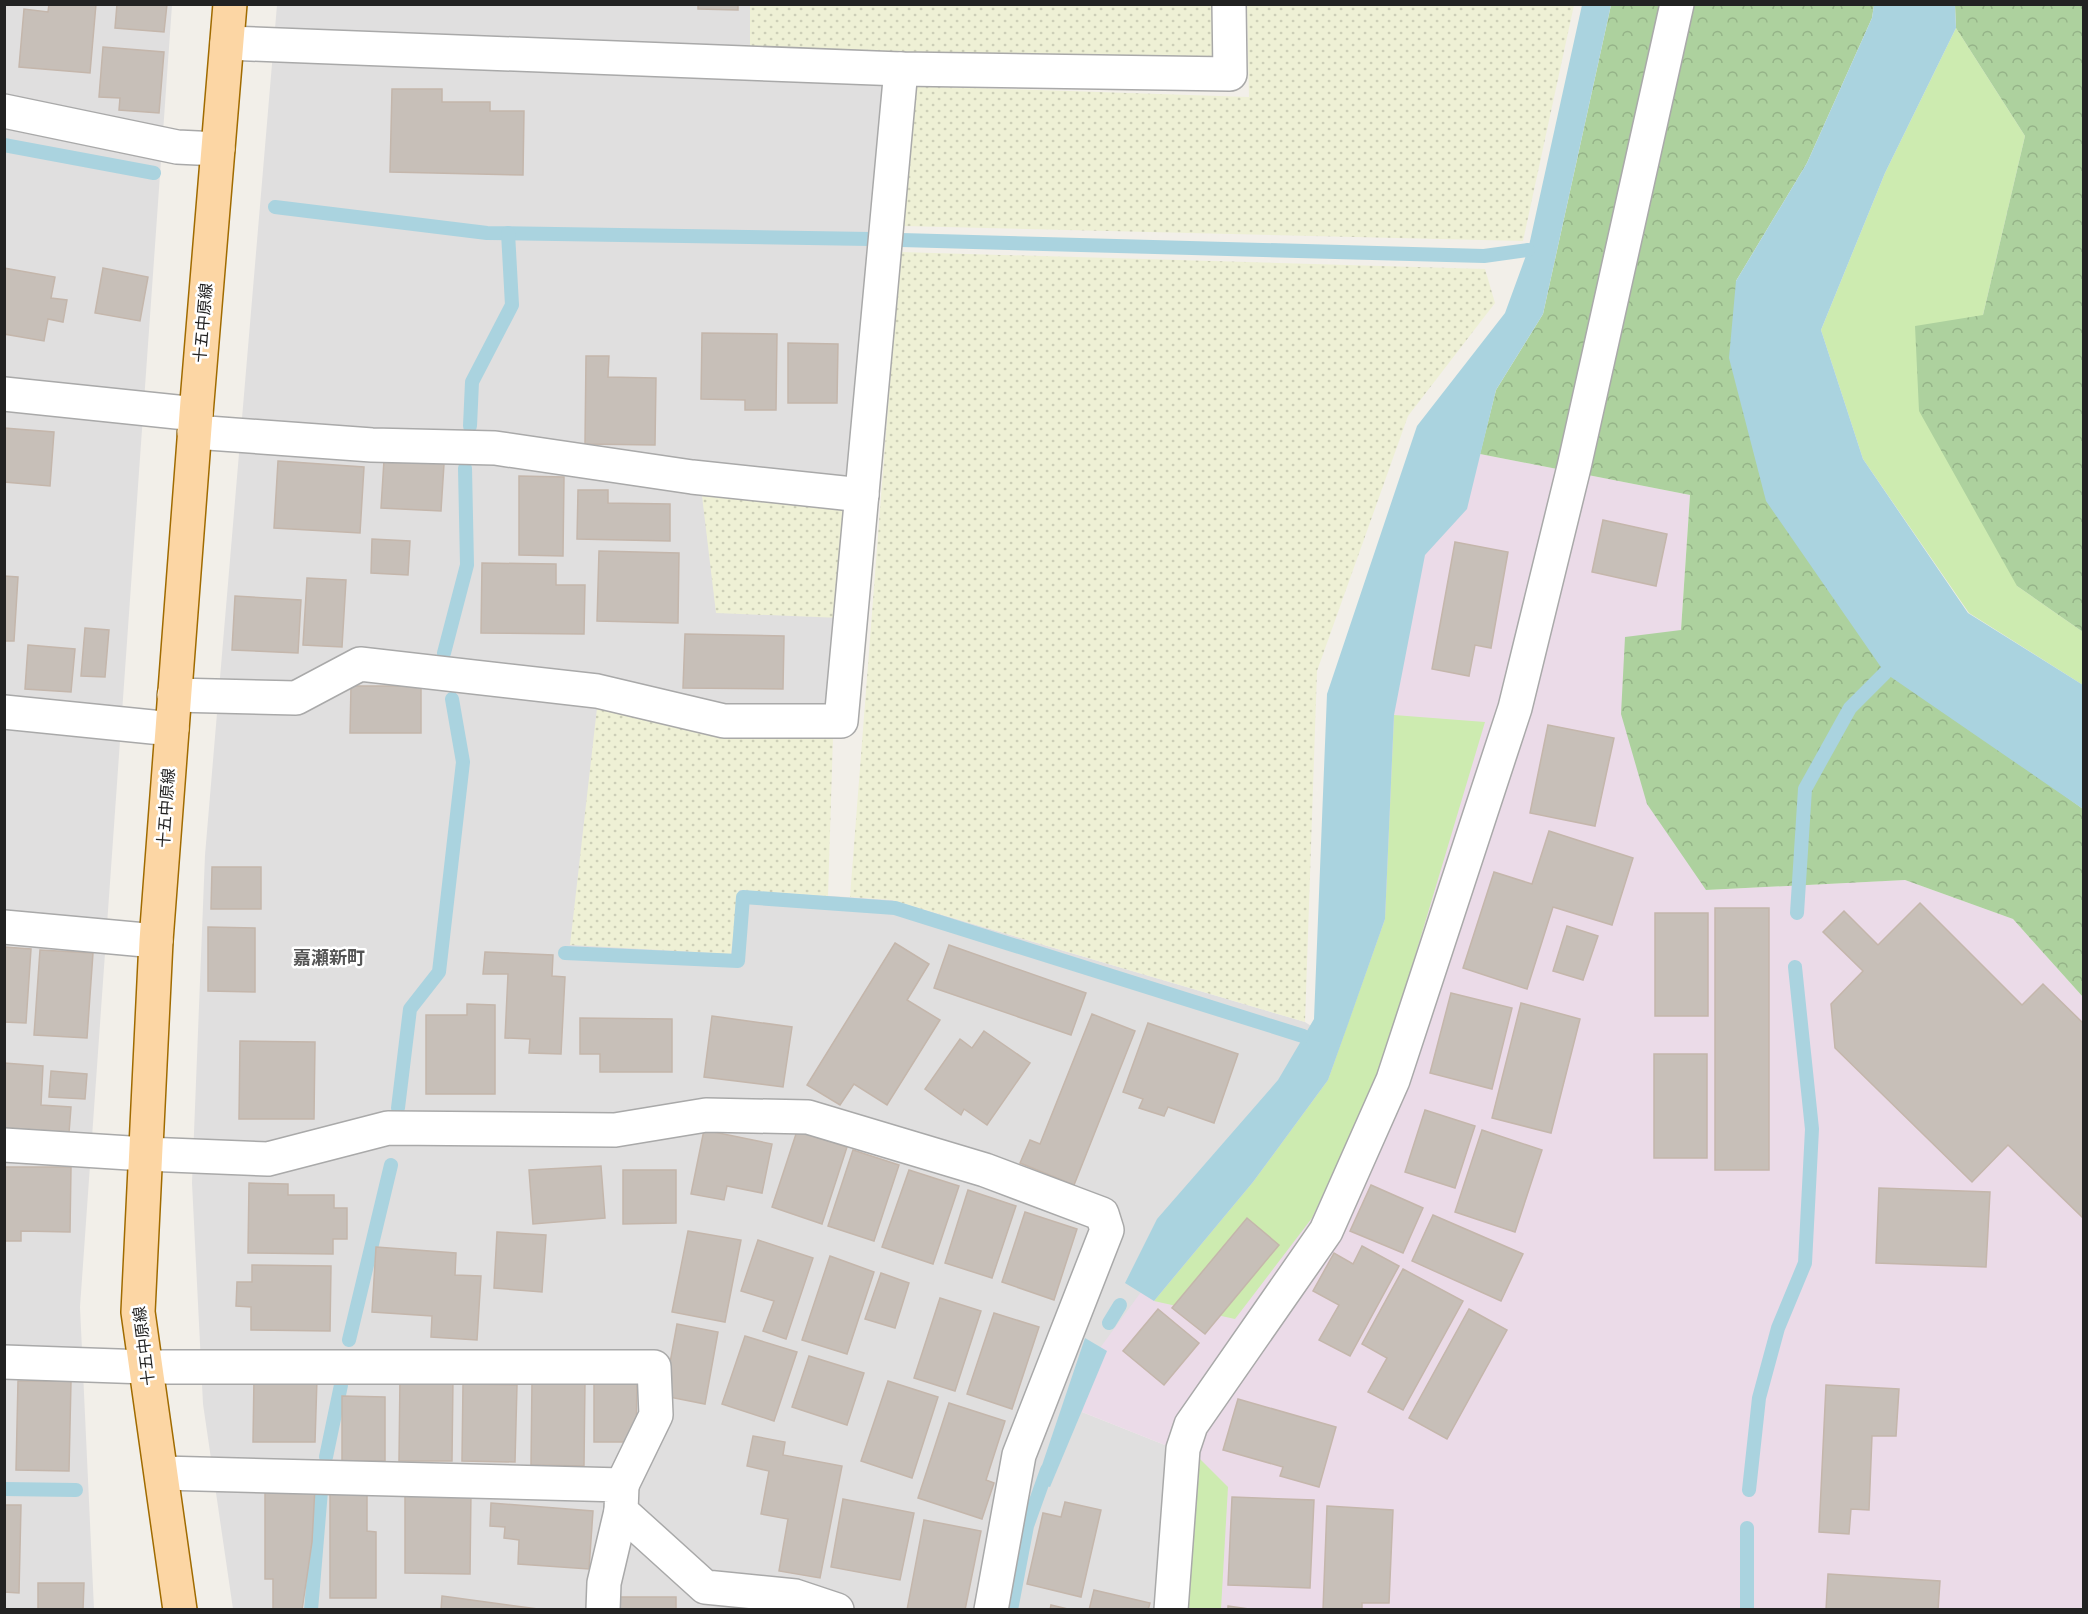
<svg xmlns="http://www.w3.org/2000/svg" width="2088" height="1614" font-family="'DejaVu Sans','Noto Sans JP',sans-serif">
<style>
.residential{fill:#e0dfdf}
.industrial{fill:#ebdbe8}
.farmland{fill:url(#farmland-dots)}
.grass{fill:#cdebb0}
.forest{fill:url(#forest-crowns)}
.water{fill:#aad3df}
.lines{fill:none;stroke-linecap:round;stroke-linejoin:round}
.stream{stroke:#aad3df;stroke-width:14}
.building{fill:#c7bfb8;stroke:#c4b6ab;stroke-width:1.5}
.minor-casing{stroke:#a9a9a9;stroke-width:36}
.major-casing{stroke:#a06b00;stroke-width:36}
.minor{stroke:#fff;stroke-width:33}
.major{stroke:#fcd6a4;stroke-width:33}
.labels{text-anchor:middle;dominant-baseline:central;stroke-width:5;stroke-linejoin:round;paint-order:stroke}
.street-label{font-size:16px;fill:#222;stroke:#fff}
.neighbourhood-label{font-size:18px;font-weight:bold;fill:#555;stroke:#fff}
</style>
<defs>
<pattern id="farmland-dots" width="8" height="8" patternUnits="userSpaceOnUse" patternTransform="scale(1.5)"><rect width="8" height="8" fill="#eef0d5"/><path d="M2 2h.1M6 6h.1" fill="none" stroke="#ccceb7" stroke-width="1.8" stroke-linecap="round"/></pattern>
<pattern id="forest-crowns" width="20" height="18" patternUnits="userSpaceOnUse" patternTransform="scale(1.5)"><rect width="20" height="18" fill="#add19e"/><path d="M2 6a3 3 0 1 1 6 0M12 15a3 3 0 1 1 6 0" fill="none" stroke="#95b388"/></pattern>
</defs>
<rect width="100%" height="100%" fill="#f2efe9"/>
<g class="residential">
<polygon points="5,5 172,5 80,1307 94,1609 5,1610"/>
<polygon points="277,5 750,5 750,52 890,59 849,509 702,497 841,618 833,737 738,890 892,900 1305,1022 1328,1037 1082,1412 1200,1459 1188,1609 233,1609 203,1404 192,1183 205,855"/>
</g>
<polygon class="industrial" points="1461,454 1480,454 1690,495 1681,630 1706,890 1905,880 2013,919 2083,997 2083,1609 1188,1609 1200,1459 1082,1412 1100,1348 1328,1037 1367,690"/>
<g class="farmland">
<polygon points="750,5 1215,5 1218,62 750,52"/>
<polygon points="1247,5 1574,5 1523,241 902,226 913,86 1249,97"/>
<polygon points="900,252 1485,269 1495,303 1408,416 1317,671 1305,1022 892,900 850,897"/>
<polygon points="702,496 849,509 841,618 716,613"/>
<polygon points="597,708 833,737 828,896 739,890 731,954 570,945"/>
</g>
<g class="grass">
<polygon points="1956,28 2025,136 1983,315 2017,586 2083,632 2083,685 1969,613 1863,459 1821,330 1885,173"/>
<polygon points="1394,715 1485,722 1381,1070 1312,1218 1235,1319 1154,1301 1253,1182 1328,1080 1385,919"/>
<polygon points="1200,1459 1228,1487 1221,1609 1188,1609"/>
</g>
<g class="forest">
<polygon points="1611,5 1874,5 1872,18 1807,163 1736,281 2057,790 2083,809 2083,997 2013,919 1905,880 1706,890 1647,804 1621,714 1625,637 1681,630 1690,495 1480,454 1496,390 1543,314"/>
<polygon points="1955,5 2083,5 2083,632 2017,586 1919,411 1915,326 1983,315 2025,136 1956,28"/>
</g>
<g class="water">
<polygon points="1582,5 1611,5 1543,314 1496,390 1467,509 1425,555 1394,715 1385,919 1347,1027 1328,1080 1253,1182 1154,1301 1125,1283 1157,1219 1278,1080 1314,1019 1327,694 1417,426 1505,313 1528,250"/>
<polygon points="1874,5 1955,5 1956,28 1885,173 1821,330 1863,459 1968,613 2083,685 2083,809 1885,673 1766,501 1729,358 1736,281 1807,163 1872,18"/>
<polygon points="1085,1338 1107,1351 1050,1487 1036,1483"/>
</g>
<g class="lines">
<g class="stream">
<polyline points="4,145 154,173"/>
<polyline points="275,207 487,233 870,239"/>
<polyline points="901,240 1484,256 1528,250"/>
<polyline points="470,426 472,382 512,305 508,233"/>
<polyline points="444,653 467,565 465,468"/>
<polyline points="1797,913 1805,789 1850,708 1885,673"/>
<polyline points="565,953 738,961 743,897 895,908 1303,1036"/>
<polyline points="398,1108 410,1009 439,972 463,762 452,699"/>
<polyline points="1109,1323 1120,1305"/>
<polyline points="349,1340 391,1165"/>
<polyline points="326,1457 341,1385"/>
<polyline points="4,1489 76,1490"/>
<polyline points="1749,1490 1759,1398 1778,1328 1805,1263 1812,1129 1795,967"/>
<polyline points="1747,1528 1747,1610"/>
<polyline points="311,1610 321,1491"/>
<polyline points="1011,1610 1027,1526 1047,1470"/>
</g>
</g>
<g class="building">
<polygon points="49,4 96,4 90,73 19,67 24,9 48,12"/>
<polygon points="117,4 167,4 164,32 115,28"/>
<polygon points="698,4 738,4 738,10 698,9"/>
<polygon points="103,47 164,52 159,113 119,110 120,98 99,97"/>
<polygon points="392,89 442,89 442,102 490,102 490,111 524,111 523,175 390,172"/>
<polygon points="4,268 55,277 51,298 67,300 63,322 48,319 44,341 4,334"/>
<polygon points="103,268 148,277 140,321 95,313"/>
<polygon points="702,333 777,334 776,410 745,410 745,400 701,399"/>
<polygon points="788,343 838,344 837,403 788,403"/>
<polygon points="586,356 609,356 608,377 656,378 655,445 585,444"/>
<polygon points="4,428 54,432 50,486 4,482"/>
<polygon points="384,460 444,464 441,511 381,508"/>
<polygon points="278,461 364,467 360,533 274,528"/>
<polygon points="519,476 564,477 563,556 519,555"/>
<polygon points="578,490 608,490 608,503 670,504 670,541 577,539"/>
<polygon points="1603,520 1667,534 1656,586 1592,572"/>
<polygon points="372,539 410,541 408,575 371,573"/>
<polygon points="1455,542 1508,552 1491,648 1475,645 1469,676 1432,669"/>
<polygon points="599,551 679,553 678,623 597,621"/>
<polygon points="482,563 556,564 556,585 585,585 584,634 481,633"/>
<polygon points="4,576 18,577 14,641 4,641"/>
<polygon points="307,578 346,580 342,647 303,645"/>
<polygon points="235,596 301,600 298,653 232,650"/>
<polygon points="85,628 109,630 105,677 81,676"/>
<polygon points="685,634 784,636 783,689 683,688"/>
<polygon points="28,645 75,649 71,692 25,689"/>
<polygon points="351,686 421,686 421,733 350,733"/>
<polygon points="1548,725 1614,738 1595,826 1530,813"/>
<polygon points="1549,831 1633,858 1612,925 1553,907 1527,989 1463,968 1494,872 1532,884"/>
<polygon points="212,867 261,867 261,909 211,909"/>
<polygon points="1920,903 2022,1005 2043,984 2084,1024 2084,1219 2008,1145 1972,1182 1835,1048 1831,1004 1863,971 1823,932 1844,911 1878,945"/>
<rect x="1715" y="908" width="54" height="262"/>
<rect x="1655" y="913" width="53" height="103"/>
<polygon points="1567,926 1598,936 1583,980 1553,971"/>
<polygon points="208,927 255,928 255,992 208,991"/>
<polygon points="895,943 929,964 907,1000 940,1020 887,1105 854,1084 840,1105 807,1085"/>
<polygon points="949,945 1086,993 1071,1035 934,988"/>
<polygon points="4,947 31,949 26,1023 4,1022"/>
<polygon points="40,950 93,953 87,1038 34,1035"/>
<polygon points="485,952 553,955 552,976 565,977 561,1054 529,1053 530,1039 505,1038 508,974 483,974"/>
<polygon points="1451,993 1512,1008 1492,1089 1430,1073"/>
<polygon points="1521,1003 1580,1019 1551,1133 1492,1118"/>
<polygon points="467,1004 495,1005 495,1094 426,1094 426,1015 467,1015"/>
<polygon points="1092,1014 1135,1031 1074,1185 1020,1163 1030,1140 1040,1144"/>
<polygon points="712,1016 792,1027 783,1087 704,1077"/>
<polygon points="580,1018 672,1019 672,1072 600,1072 600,1054 580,1054"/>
<polygon points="1148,1023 1238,1054 1214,1123 1168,1107 1164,1116 1139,1108 1143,1099 1123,1092"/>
<polygon points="984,1031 1030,1063 987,1125 964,1109 961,1115 925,1089 960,1039 972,1048"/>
<polygon points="240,1041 315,1042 314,1119 239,1119"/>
<rect x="1654" y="1054" width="53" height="104"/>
<polygon points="4,1063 43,1066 41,1105 71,1107 69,1133 4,1128"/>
<polygon points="51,1071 87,1074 85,1099 49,1097"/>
<polygon points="1425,1110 1475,1126 1455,1188 1405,1172"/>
<polygon points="704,1130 772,1144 762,1193 727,1186 724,1200 691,1194"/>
<polygon points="1482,1130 1542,1150 1515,1232 1455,1212"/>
<polygon points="797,1131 847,1147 822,1224 772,1207"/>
<polygon points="853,1150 899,1165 874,1241 828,1226"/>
<polygon points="601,1166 605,1218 533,1224 529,1170"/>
<polygon points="4,1167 71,1167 70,1232 21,1231 21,1241 4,1241"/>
<polygon points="623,1170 676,1170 676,1223 623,1224"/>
<polygon points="909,1170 959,1186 933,1264 882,1247"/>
<polygon points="249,1183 288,1184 288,1195 334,1195 334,1208 347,1208 347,1239 333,1239 333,1254 248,1253"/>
<polygon points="1371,1185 1423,1208 1403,1253 1350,1231"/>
<polygon points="1879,1188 1990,1192 1986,1267 1876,1263"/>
<polygon points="968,1190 1016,1206 992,1278 945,1263"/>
<polygon points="1025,1212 1077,1229 1054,1300 1002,1282"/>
<polygon points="1433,1215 1523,1254 1501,1301 1412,1261"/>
<polygon points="1247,1218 1279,1245 1205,1334 1172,1308"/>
<polygon points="688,1231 741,1240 725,1322 672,1312"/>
<polygon points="497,1232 546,1235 542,1292 494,1288"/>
<polygon points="758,1240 813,1258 786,1339 763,1331 774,1301 741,1291"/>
<polygon points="1362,1246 1399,1266 1350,1356 1319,1340 1339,1305 1313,1291 1334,1253 1353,1264"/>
<polygon points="376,1247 456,1253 455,1275 481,1276 477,1340 431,1337 432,1316 372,1312"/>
<polygon points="830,1256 874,1272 847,1354 802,1340"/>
<polygon points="252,1265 331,1266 330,1331 251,1330 251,1307 236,1306 237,1282 252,1282"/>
<polygon points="1403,1269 1463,1301 1403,1410 1368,1392 1387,1358 1362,1344"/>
<polygon points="881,1273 909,1283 895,1328 865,1319"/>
<polygon points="940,1298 981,1311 955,1391 914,1378"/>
<polygon points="1158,1309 1199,1343 1164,1385 1123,1351"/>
<polygon points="1469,1309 1507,1330 1447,1439 1409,1418"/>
<polygon points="994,1313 1039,1327 1012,1409 967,1394"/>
<polygon points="677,1324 718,1332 705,1404 664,1396"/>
<polygon points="745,1336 797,1352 774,1421 722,1404"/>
<polygon points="809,1356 864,1373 847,1425 792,1407"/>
<polygon points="254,1377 317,1378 315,1442 253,1442"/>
<polygon points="400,1377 453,1378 452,1461 399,1461"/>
<polygon points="18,1381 71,1381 69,1471 16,1470"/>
<polygon points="532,1381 585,1381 584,1466 531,1465"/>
<polygon points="594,1381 637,1381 636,1442 594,1442"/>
<polygon points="888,1381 938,1397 912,1478 861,1461"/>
<polygon points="463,1384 517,1385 515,1462 462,1461"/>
<polygon points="1826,1385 1899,1389 1896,1436 1872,1436 1869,1510 1851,1509 1849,1534 1819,1532"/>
<polygon points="342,1396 385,1397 385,1461 342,1461"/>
<polygon points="1238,1399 1336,1427 1319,1487 1280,1476 1283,1467 1223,1450"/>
<polygon points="949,1403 1005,1421 986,1480 994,1483 982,1519 918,1498"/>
<polygon points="753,1436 785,1442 783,1455 842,1466 820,1578 779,1571 788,1519 761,1514 769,1471 747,1466"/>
<polygon points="265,1487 315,1487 312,1542 302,1610 273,1610 273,1579 265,1579"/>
<polygon points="405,1490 471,1490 470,1574 405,1573"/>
<polygon points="330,1494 367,1494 367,1531 376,1532 376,1598 330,1598"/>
<polygon points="1232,1497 1314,1500 1310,1588 1228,1585"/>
<polygon points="843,1499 914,1513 900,1580 831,1567"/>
<polygon points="1065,1502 1101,1510 1081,1597 1027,1584 1043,1513 1061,1517"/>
<polygon points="491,1503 593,1511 589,1569 518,1564 519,1540 504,1538 505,1527 490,1526"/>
<polygon points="4,1505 21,1505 19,1593 4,1592"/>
<polygon points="1327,1506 1393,1510 1389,1603 1362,1603 1362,1610 1323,1610"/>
<polygon points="924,1520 981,1531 965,1610 907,1610"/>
<polygon points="1828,1574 1940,1581 1938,1610 1826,1610"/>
<polygon points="38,1583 84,1583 83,1610 38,1610"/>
<polygon points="1094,1590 1150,1603 1148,1610 1089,1610"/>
<polygon points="442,1596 538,1609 441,1610"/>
<rect x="618" y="1597" width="58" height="13"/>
<polygon points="1051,1605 1072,1610 1050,1610"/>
<polygon points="1228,1606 1256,1610 1228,1610"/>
</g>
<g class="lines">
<g class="minor-casing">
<g id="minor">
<polyline points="227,43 901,69 1230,74 1229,4"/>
<polyline points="4,111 177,147 218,149"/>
<polyline points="4,394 196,414"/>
<polyline points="194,432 372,445 495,448 692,477 862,495"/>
<polyline points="174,695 296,698 360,664 597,691 724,721 841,721 901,69"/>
<polyline points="4,712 172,729"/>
<polyline points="4,927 156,941"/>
<polyline points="4,1145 145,1154 268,1159 388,1128 615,1130 706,1115 808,1117 985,1170 1102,1214 1107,1230 1019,1455 991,1610"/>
<polyline points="4,1362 146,1367 654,1367 656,1415 622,1485"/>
<polyline points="162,1473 622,1485 621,1511 705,1587 795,1596 837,1610"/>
<polyline points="603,1610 604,1583 621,1511"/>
<polyline points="1171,1610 1183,1449 1191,1425 1326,1231 1393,1080 1515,708 1574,467 1677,4"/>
</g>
</g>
<g class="major-casing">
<polyline id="major" points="180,1610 138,1312 156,941 196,414 230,4"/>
</g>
<use href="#minor" class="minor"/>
<use href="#major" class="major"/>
</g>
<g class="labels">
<g class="street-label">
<text transform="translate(203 323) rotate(-85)">十五中原線</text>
<text transform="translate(166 808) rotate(-86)">十五中原線</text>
<text transform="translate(144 1346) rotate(-97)">十五中原線</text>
</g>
<g class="neighbourhood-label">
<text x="329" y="957">嘉瀬新町</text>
</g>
</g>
<rect width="2088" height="1614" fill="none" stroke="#222222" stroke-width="12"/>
</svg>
